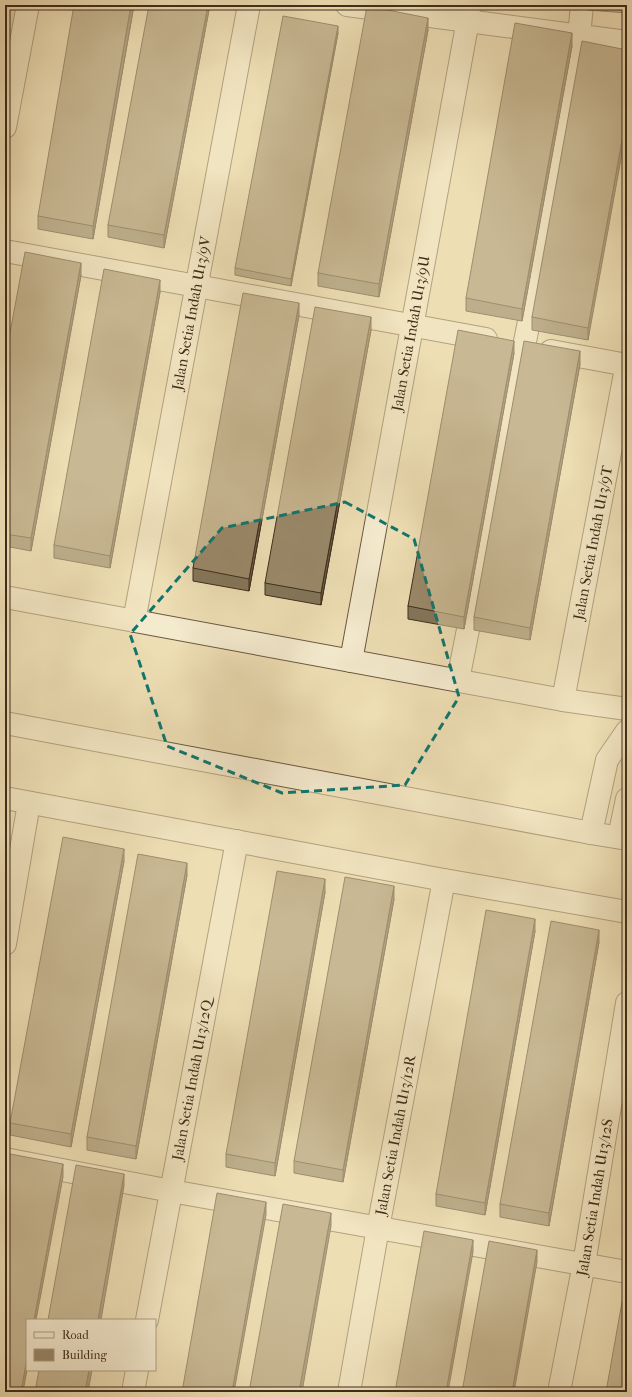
<svg xmlns="http://www.w3.org/2000/svg" width="632" height="1397" font-family="'IM FELL French Canon',serif">
<style>
.green{fill:#d0c09a;stroke:#88765a}
.lines{fill:none;stroke-linecap:round;stroke-linejoin:round}
.minor-casing{stroke:#6b5840;stroke-width:24}
.minor{stroke:#f4eace;stroke-width:22}
.wall{fill:#84765b;stroke:#3f2c1a}
.shaded-wall{fill:#6c604a;stroke:#3f2c1a}
.building{fill:#9a896a;stroke:#3f2c1a}
.marked{fill:none;stroke:#0f766e;stroke-width:3;stroke-dasharray:8 5;stroke-linejoin:round}
.labels{text-anchor:middle;dominant-baseline:central;stroke-width:3.5;stroke-linejoin:round;paint-order:stroke}
.street-label{font-size:15px;fill:#3f2c1a;stroke:#f4eace}
</style>
<rect width="100%" height="100%" fill="#eedeb4"/>
<filter id="stains"><feTurbulence type="fractalNoise" baseFrequency=".005" numOctaves="4"/><feColorMatrix values="0 0 0 0 .2 0 0 0 0 .09 0 0 0 0 .02 0 0 0 .5 -.17"/></filter>
<radialGradient id="worn" r=".72"><stop offset=".6" stop-color="#630" stop-opacity="0"/><stop offset="1" stop-color="#630" stop-opacity=".3"/></radialGradient>
<polygon class="green" points="5,5 24,5 21,31 5,29"/>
<g class="lines">
<g class="minor-casing">
<g id="minor">
<polyline points="347,5 627,42"/>
<polyline points="5,127 28,5"/>
<polyline points="5,251 486,339"/>
<polyline points="551,351 627,365"/>
<polyline points="5,597 563,700 627,709"/>
<path id="s1" d="M134 621 249 5"/>
<path id="s2" d="M351 661 468 20 469 5"/>
<polyline points="458,680 554,195 579,36 582,5"/>
<path id="s3" d="M563 700 627 363"/>
<polyline points="5,723 591,833 627,839"/>
<polyline points="5,798 444,880 627,912"/>
<polyline points="591,833 607,760 627,731"/>
<polyline points="619,837 627,799"/>
<polyline points="5,944 29,803"/>
<polyline points="5,1159 171,1191 627,1272"/>
<path id="s4" d="M147 1320 237 841"/>
<polyline points="133,1392 137,1370"/>
<path id="s5" d="M349 1392 378 1228 444 880"/>
<path id="s6" d="M559 1392 584 1264 627 1003"/>
</g>
</g>
<use href="#minor" class="minor"/>
</g>
<g class="wall">
<polygon points="134,5 93,239 38,229 38,216"/>
<polygon points="209,5 209,10 164,248 108,237 108,225"/>
<polygon points="520,5 577,5 577,10"/>
<polygon points="588,5 627,5 627,13 588,10"/>
<polygon points="428,30 379,297 318,286 318,273"/>
<polygon points="338,33 291,286 235,275 235,268"/>
<polygon points="572,46 522,321 466,311 466,298"/>
<polygon points="627,50 588,340 532,330 532,317"/>
<polygon points="81,275 31,551 5,546 5,360"/>
<polygon points="160,292 110,568 54,558 54,545"/>
<polygon points="299,315 249,591 193,581 193,568"/>
<polygon points="371,330 321,605 265,595 265,583"/>
<polygon points="514,353 464,629 408,619 408,606"/>
<polygon points="580,364 530,640 474,630 474,617"/>
<polygon points="124,861 71,1147 10,1135 10,1123"/>
<polygon points="187,875 136,1159 87,1150 87,1137"/>
<polygon points="325,892 275,1176 226,1167 226,1154"/>
<polygon points="394,899 343,1182 294,1173 294,1161"/>
<polygon points="535,931 485,1215 436,1206 436,1194"/>
<polygon points="599,942 549,1226 500,1217 500,1204"/>
</g>
<g class="shaded-wall">
<polygon points="131,5 134,5 93,239 93,226"/>
<polygon points="208,5 209,5 209,10 164,248 164,235"/>
<polygon points="428,18 428,30 379,297 379,284"/>
<polygon points="338,26 338,33 291,286 291,279"/>
<polygon points="572,33 572,46 522,321 522,309"/>
<polygon points="627,113 627,126 588,340 588,328"/>
<polygon points="81,263 81,275 31,551 31,538"/>
<polygon points="160,280 160,292 110,568 110,556"/>
<polygon points="299,303 299,315 249,591 249,579"/>
<polygon points="371,317 371,330 321,605 321,593"/>
<polygon points="514,341 514,353 464,629 464,617"/>
<polygon points="580,351 580,364 530,640 530,628"/>
<polygon points="124,849 124,861 71,1147 71,1134"/>
<polygon points="187,863 187,875 136,1159 136,1146"/>
<polygon points="325,879 325,892 275,1176 275,1163"/>
<polygon points="394,886 394,899 343,1182 343,1170"/>
<polygon points="535,919 535,931 485,1215 485,1203"/>
<polygon points="599,930 599,942 549,1226 549,1213"/>
<polygon points="63,1164 63,1177 36,1320 34,1320"/>
<polygon points="124,1174 124,1186 101,1320 98,1320"/>
<polygon points="266,1202 266,1215 234,1392 232,1392"/>
<polygon points="331,1213 331,1226 302,1392 299,1392"/>
<polygon points="473,1240 473,1252 448,1392 446,1392"/>
<polygon points="537,1250 537,1262 514,1392 512,1392"/>
<polygon points="27,1358 27,1370 23,1392 21,1392"/>
<polygon points="89,1370 92,1370 88,1392 85,1392"/>
</g>
<g class="building">
<polygon points="74,5 131,5 93,226 38,216"/>
<polygon points="149,5 208,5 164,235 108,225"/>
<polygon points="367,6 428,18 379,284 318,273"/>
<polygon points="283,16 338,26 291,279 235,268"/>
<polygon points="515,23 572,33 522,309 466,298"/>
<polygon points="582,41 627,50 627,113 588,328 532,317"/>
<polygon points="25,252 81,263 31,538 5,534 5,360"/>
<polygon points="104,269 160,280 110,556 54,545"/>
<polygon points="243,293 299,303 249,579 193,568"/>
<polygon points="315,307 371,317 321,593 265,583"/>
<polygon points="458,330 514,341 464,617 408,606"/>
<polygon points="524,341 580,351 530,628 474,617"/>
<polygon points="63,837 124,849 71,1134 10,1123"/>
<polygon points="138,854 187,863 136,1146 87,1137"/>
<polygon points="277,871 325,879 275,1163 226,1154"/>
<polygon points="345,877 394,886 343,1170 294,1161"/>
<polygon points="486,910 535,919 485,1203 436,1194"/>
<polygon points="551,921 599,930 549,1213 500,1204"/>
<polygon points="5,1153 63,1164 34,1320 27,1320 27,1358 21,1392 5,1392"/>
<polygon points="76,1165 124,1174 98,1320 48,1320"/>
<polygon points="217,1193 266,1202 232,1392 182,1392"/>
<polygon points="283,1204 331,1213 299,1392 249,1392"/>
<polygon points="424,1231 473,1240 446,1392 395,1392"/>
<polygon points="489,1241 537,1250 512,1392 462,1392"/>
<polygon points="627,1274 627,1392 606,1392"/>
<polygon points="39,1370 89,1370 85,1392 35,1392"/>
</g>
<path d="M0 0H632V1397H0ZM345 502 414 539 459 697 405 785 282 793 167 746 130 634 222 528Z" fill="#eedeb4" fill-opacity=".55" fill-rule="evenodd"/>
<path class="marked" d="M345 502 414 539 459 697 405 785 282 793 167 746 130 634 222 528Z"/>
<g class="labels">
<g class="street-label">
<text stroke="none"><textPath href="#s1" startOffset="313">Jalan Setia Indah U13/9V</textPath></text>
<text stroke="none"><textPath href="#s2" startOffset="333">Jalan Setia Indah U13/9U</textPath></text>
<text stroke="none"><textPath href="#s3" startOffset="160">Jalan Setia Indah U13/9T</textPath></text>
<text stroke="none"><textPath href="#s4" startOffset="244">Jalan Setia Indah U13/12Q</textPath></text>
<text stroke="none"><textPath href="#s5" startOffset="261">Jalan Setia Indah U13/12R</textPath></text>
<text stroke="none"><textPath href="#s6" startOffset="198">Jalan Setia Indah U13/12S</textPath></text>
</g>
</g>
<rect width="632" height="1397" fill="none" stroke="#eedeb4" stroke-width="20"/>
<rect x="6" y="6" width="620" height="1385" fill="none" stroke="#3f2c1a" stroke-width="2"/>
<rect x="10" y="10" width="612" height="1377" fill="none" stroke="#3f2c1a"/>
<rect x="26" y="1319" width="130" height="52" fill="#f4eace" stroke="#ac9e86"/>
<rect x="34" y="1332" width="20" height="6" fill="#f4eace" stroke="#ac9e86"/>
<text x="62" y="1339" font-size="12" fill="#3f2c1a">Road</text>
<rect x="34" y="1349" width="20" height="12" fill="#9a896a" stroke="#ac9e86"/>
<text x="62" y="1359" font-size="12" fill="#3f2c1a">Building</text>
<rect width="100%" height="100%" filter="url(#stains)"/>
<rect width="100%" height="100%" fill="url(#worn)"/>
</svg>
